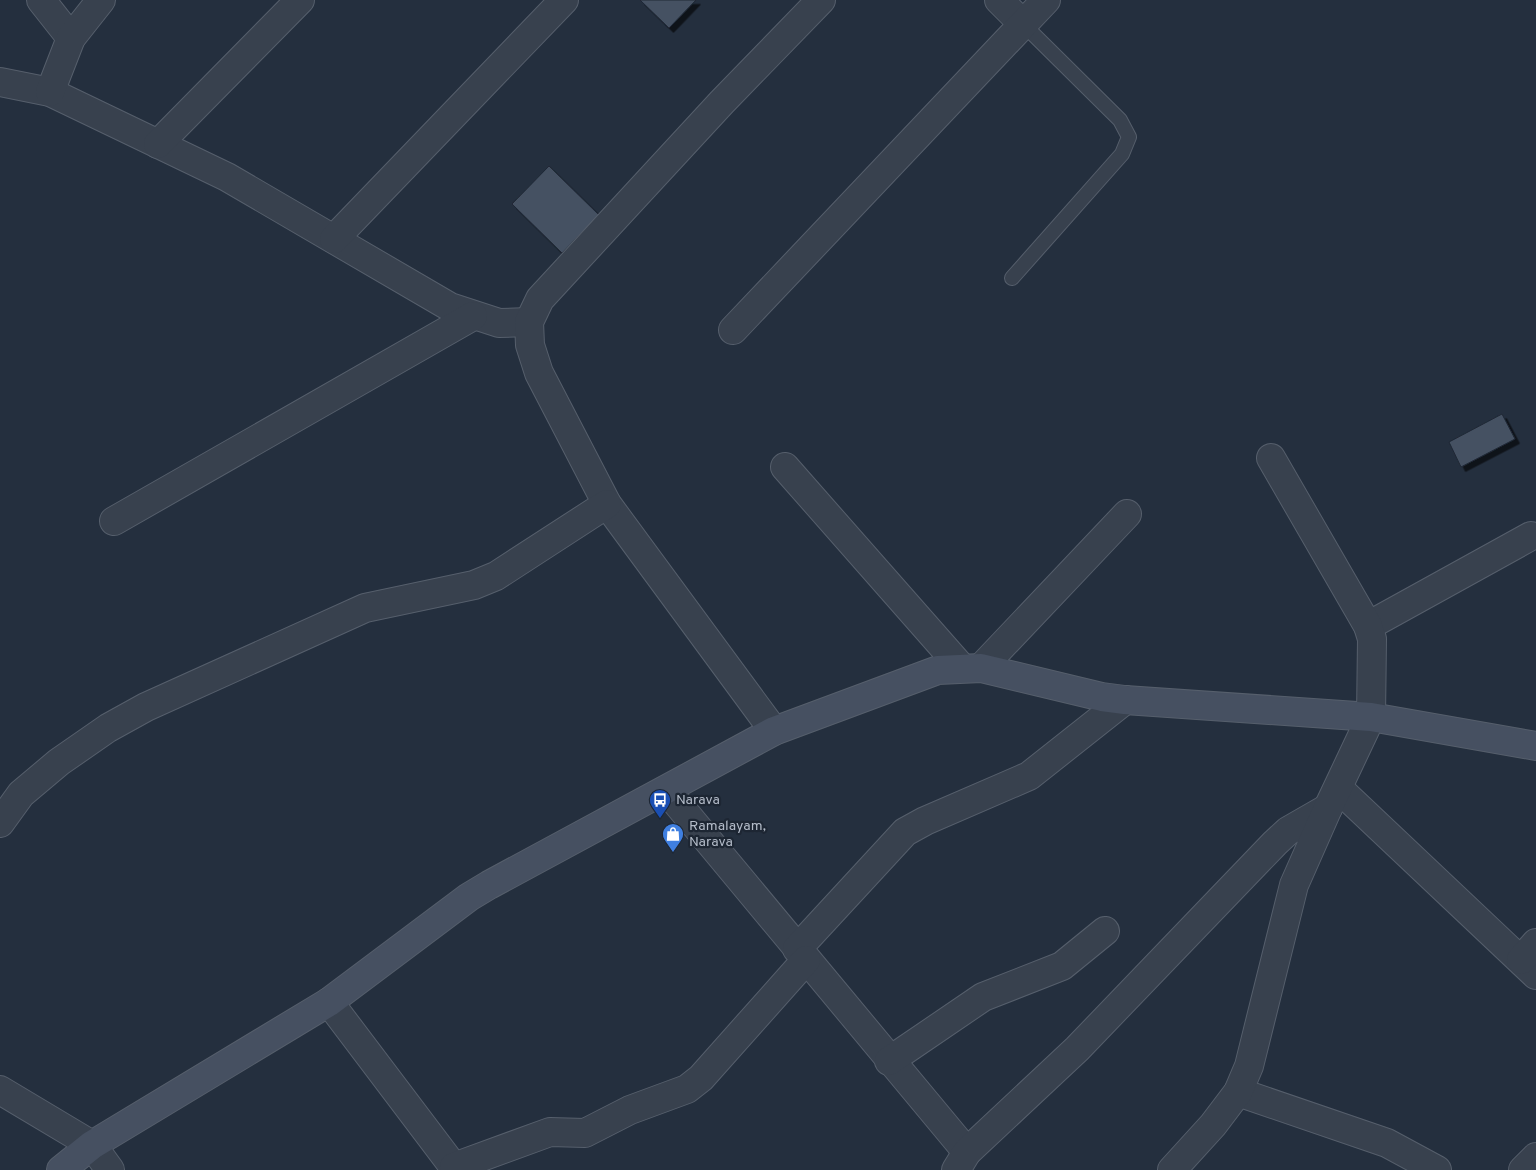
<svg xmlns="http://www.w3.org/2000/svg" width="1536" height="1170" font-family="Overpass,sans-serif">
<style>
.building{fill:#455162;stroke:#1f2835;filter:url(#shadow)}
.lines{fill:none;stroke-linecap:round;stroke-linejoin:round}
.service-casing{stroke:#565f6c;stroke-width:16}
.minor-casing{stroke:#565f6c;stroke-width:30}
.secondary-casing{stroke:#565f6c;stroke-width:30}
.service{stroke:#38414e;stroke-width:14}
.minor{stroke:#38414e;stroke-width:28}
.secondary{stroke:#465061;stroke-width:28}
.labels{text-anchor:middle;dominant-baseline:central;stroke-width:4.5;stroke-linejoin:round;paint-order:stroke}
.poi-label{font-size:14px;fill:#b4bcc9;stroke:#1d2633;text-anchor:start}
</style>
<defs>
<filter id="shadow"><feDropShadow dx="4.5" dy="4.5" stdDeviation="0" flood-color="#0009"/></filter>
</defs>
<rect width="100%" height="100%" fill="#242f3e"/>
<g class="building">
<polygon points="640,0 696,0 669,28"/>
<polygon points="549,166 599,215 562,253 512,204"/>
<polygon points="1502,414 1515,439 1461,467 1449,442"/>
</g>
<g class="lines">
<g class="service-casing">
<polyline id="service" points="1012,278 1122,154 1129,137 1120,120 1023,24"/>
</g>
<g class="minor-casing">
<g id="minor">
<polyline points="41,0 71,38"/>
<polyline points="999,0 1023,24"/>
<polyline points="0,82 50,92 227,177 450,307 499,323 529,322"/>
<polyline points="50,92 71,38 101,0"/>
<polyline points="158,144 300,0"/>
<polyline points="334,239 564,0"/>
<polyline points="733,330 1046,0"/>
<polyline points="785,467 961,667"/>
<polyline points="114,521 473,316"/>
<polyline points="1368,626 1531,536"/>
<polyline points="981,668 1127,514"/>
<polyline points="774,731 607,504 539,373 530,345 529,322 540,299 722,102 821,0"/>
<polyline points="1338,788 1536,975"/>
<polyline points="667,791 967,1152"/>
<polyline points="0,823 21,794 59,762 108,728 146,707 365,608 474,585 496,576 607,504"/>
<polyline points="797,949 905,832 925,821 1029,776 1125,700"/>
<polyline points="1521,960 1536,943"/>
<polyline points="329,1002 456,1170"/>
<polyline points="889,1061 983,997 1062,966 1105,931"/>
<polyline points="0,1090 92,1145 110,1170"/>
<polyline points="1238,1092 1387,1143 1437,1170"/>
<polyline points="454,1167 550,1132 585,1133 630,1110 687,1089 701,1078 806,960"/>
<polyline points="956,1170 967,1152 1077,1049 1275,843 1288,831 1328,808"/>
<polyline points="1172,1170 1213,1125 1238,1092 1249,1066 1294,885 1328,808 1371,717 1372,639 1368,626 1271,458"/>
<polyline points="1523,1170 1536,1157"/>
</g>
</g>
<g class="secondary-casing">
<polyline id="secondary" points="61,1170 92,1145 329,1002 469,897 489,885 774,731 938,670 981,668 1102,697 1125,700 1371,717 1536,746"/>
</g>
<use href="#service" class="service"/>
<use href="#minor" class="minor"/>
<use href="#secondary" class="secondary"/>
</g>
<defs>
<g id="bus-pin" transform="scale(1.125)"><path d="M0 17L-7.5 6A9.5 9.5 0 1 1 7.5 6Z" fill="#1a4fb4" stroke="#1d2633"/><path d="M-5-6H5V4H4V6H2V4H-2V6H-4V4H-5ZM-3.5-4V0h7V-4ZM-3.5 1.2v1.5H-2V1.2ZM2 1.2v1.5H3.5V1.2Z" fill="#fff"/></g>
<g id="shop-pin" transform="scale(1.125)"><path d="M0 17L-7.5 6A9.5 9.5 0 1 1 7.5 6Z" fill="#3f7fe0" stroke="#1d2633"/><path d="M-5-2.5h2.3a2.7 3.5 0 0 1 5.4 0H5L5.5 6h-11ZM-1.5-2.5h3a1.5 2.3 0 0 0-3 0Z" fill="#fff"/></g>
</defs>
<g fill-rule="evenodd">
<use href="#bus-pin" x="660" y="800"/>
<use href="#shop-pin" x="673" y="834"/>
</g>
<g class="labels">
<g class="poi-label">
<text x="676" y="800">Narava</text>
<text x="689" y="826">Ramalayam,<tspan x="689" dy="16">Narava</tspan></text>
</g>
</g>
</svg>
